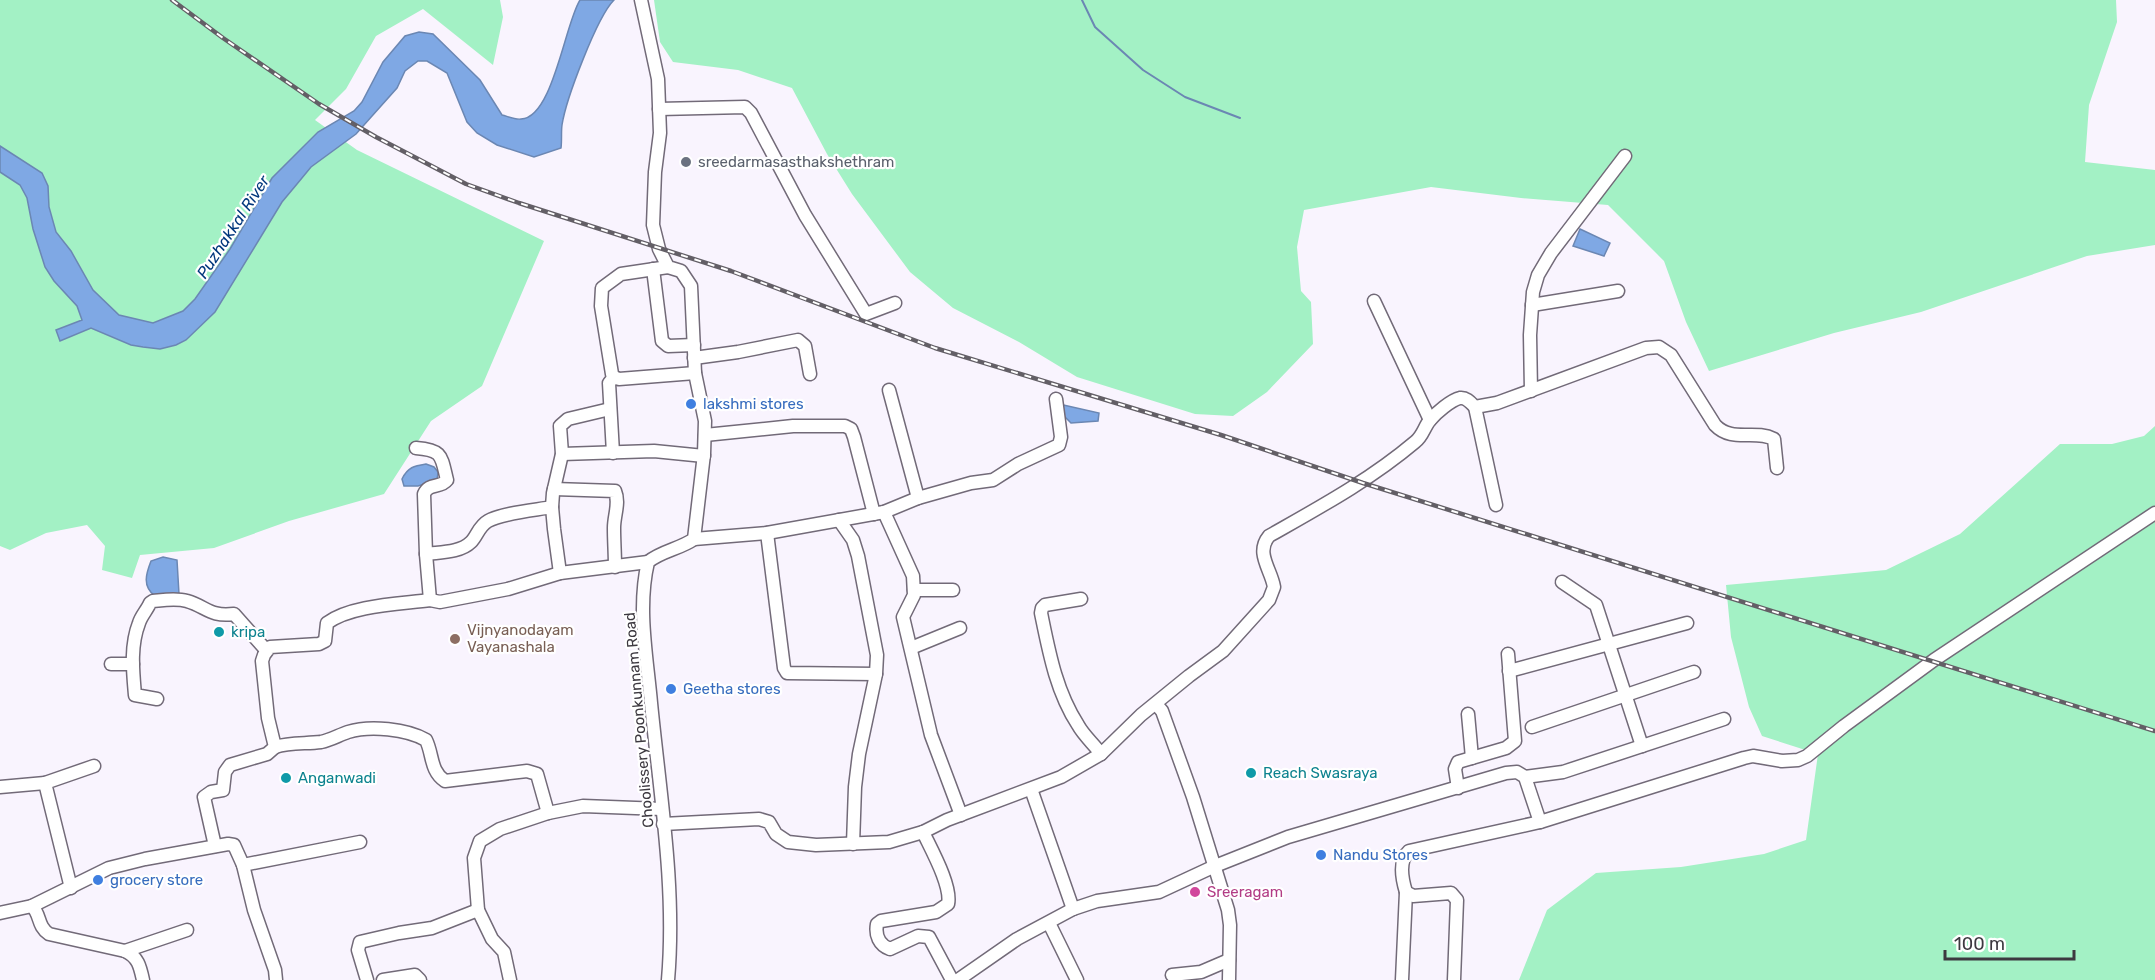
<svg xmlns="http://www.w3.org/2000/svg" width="2155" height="980" font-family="Rubik,sans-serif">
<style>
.green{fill:#a3f1c5}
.water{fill:#7fa8e4;stroke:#6b87b3;stroke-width:1.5}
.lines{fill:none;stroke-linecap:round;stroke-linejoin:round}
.stream{stroke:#6b87b3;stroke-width:2}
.minor-casing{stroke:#726a78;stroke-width:15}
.minor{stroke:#fff;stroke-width:12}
.rail-casing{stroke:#635f66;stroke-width:4.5}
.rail{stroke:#fff;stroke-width:2;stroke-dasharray:7;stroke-linecap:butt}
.worship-dot{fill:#6b7280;stroke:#fff;stroke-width:2}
.shop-dot{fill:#3f7fe0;stroke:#fff;stroke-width:2}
.culture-dot{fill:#0f9aa8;stroke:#fff;stroke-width:2}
.education-dot{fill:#8d6e63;stroke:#fff;stroke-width:2}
.hotel-dot{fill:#d1479c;stroke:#fff;stroke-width:2}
.labels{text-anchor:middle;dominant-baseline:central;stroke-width:4.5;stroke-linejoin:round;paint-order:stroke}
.worship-label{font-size:15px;fill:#5b616d;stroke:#fff;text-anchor:start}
.shop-label{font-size:15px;fill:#366cbe;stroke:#fff;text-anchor:start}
.education-label{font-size:15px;fill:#785e54;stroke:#fff;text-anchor:start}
.culture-label{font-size:15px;fill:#0d838f;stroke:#fff;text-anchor:start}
.street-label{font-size:15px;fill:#3d3940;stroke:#fff}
.hotel-label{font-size:15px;fill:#b23c85;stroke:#fff;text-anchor:start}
.water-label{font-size:16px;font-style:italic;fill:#01377c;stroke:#fff}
</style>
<rect width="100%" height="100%" fill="#f9f4fe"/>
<g class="green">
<polygon points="0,0 500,0 503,17 493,65 423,9 376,36 346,89 315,120 357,150 544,241 482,386 431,421 384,494 289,521 214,548 140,555 132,578 102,570 105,546 87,525 46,533 10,550 0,546"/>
<polygon points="654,0 2116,0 2117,22 2089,105 2085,162 2155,170 2155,245 2087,256 1921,312 1834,333 1709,371 1686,322 1664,261 1608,205 1521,198 1431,187 1304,210 1297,247 1301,291 1311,302 1313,344 1267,392 1233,416 1195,414 1077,377 1019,342 953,308 910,272 852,194 827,154 792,88 738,70 673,62 660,42"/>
<polygon points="2155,426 2155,980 1519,980 1547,910 1596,873 1681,867 1764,854 1806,840 1818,754 1762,736 1749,707 1731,637 1726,585 1886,570 1960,534 2060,444 2112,444 2144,436"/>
</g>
<g class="water">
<path d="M580 0H614C597 17 566 99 562 125 561 132 562 140 561 148L534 157 497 145 477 133 467 122 447 73 427 61H418L405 71 397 88 356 134 311 167 297 184 282 202 215 312 186 340 176 345 160 349 143 347 131 345 91 328 60 341 56 330 82 320 77 306 54 281 45 267 33 229 27 198 20 185 0 172V146L42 173 48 186 49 207 56 232 71 251 93 290 119 315 153 323 183 311 195 299 230 249 272 178 318 132 354 111 362 102 383 62 405 36 419 32 433 34 480 80 502 115C507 116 515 120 521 119 553 118 565 23 580 0Z"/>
<polygon points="1580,229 1610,243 1604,256 1573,246"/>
<polygon points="1059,404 1099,413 1098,421 1071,423 1059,411"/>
<path d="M426 464 434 467 438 472 437 480 418 486H404L402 479C408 467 414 466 426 464Z"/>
<path d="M163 557 177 560 179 594 155 596C142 586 146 574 151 561Z"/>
</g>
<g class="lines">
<polyline class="stream" points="1082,0 1095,27 1143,70 1185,97 1240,118"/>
<g class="minor-casing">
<g id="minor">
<path d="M641 0 658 79 660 133 655 172 653 225 659 249 668 267 681 271 691 286 695 373 705 421 704 454 694 539C680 549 661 551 648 562 637 608 647 657 651 703 660 795 676 888 668 980"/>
<polyline points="659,109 745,107 751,113 805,215 866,314 895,303"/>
<polyline points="668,267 621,274 602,288 601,306 612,374 614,377 619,379 695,373"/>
<polyline points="653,269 662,341 668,346 694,345"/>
<polyline points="1374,301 1430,420"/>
<polyline points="1532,305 1618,291"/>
<polyline points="694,358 738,352 798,340 805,346 810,374"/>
<polyline points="889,390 918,498"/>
<polyline points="1531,391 1530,335 1533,292 1538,275 1551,253 1625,156"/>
<polyline points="1475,407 1496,505"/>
<polyline points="705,435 793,426 845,426 851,429 854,437 874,514"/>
<path d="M416 448C443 450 441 456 447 480 440 489 429 482 424 494L426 554 430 600"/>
<polyline points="613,453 609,383 614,377"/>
<polyline points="562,454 654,451 704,456"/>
<path d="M554 489 615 491C620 503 614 515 614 528 614 541 615 554 615 567"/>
<polyline points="884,512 913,576 914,595 903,617 931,735 961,815"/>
<polyline points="839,520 853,540 858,556 877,655 876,674 859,754 855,787 853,844"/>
<polyline points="767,533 784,668 787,673 876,674"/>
<polyline points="694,539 767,533 884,512 918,498 971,483 993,480 1018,464 1059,445 1061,437 1056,399"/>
<path d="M426 554C439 552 460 553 471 542 477 536 479 526 488 521 502 513 536 510 552 507"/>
<polyline points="560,573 554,529 552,507 553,493 562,454 560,426 568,419 610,409"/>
<polyline points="1562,582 1596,605 1642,746"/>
<polyline points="914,590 953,590"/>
<path d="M1081 599 1045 605 1042 608 1041 613C1049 652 1056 691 1078 725 1084 736 1094 744 1101 754"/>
<polyline points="911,648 960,628"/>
<polyline points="111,664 133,664"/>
<polyline points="1509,671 1687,623"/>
<path d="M157 699 135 695C133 672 130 646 139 623 141 616 147 610 150 603L153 601C164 600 176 598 187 601 207 607 210 617 234 614L266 650"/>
<polyline points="1156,704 1162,711 1193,797 1228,910 1230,925 1229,980"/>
<polyline points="1468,714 1472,758"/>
<polyline points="1532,727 1694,672"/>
<path d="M275 747C290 742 306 744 321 742 331 740 339 735 348 732 370 725 407 729 426 740 433 754 430 771 445 781L527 771 537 774 548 813"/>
<polyline points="1525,777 1563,772 1724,719"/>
<polyline points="0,787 45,783"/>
<polyline points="1458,788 1455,769 1458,762 1506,748 1515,741 1508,654"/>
<polyline points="1031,789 1073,909"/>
<path d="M663 824 759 819 769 822 776 834 788 842 816 845 889 842 923 832 947 820 1061 777 1101 754 1141 715 1189 676 1223 651 1269 600 1274 587C1271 569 1255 553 1269 536 1320 507 1370 480 1415 442 1423 436 1424 427 1430 420 1436 413 1451 400 1460 398 1466 397 1471 403 1475 407L1497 403 1646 348 1659 347 1671 355 1715 425C1732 443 1754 429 1774 439L1777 468"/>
<path d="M923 832C931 849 952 886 948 904L936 912 881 921 877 924C875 935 879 945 890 949L918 936 929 937 952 980"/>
<path d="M215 846 204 797 211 792 223 790 225 772 230 765 267 754 275 747 268 718 262 661 264 655 270 647 319 644 325 641 327 623C351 605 400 604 430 600L440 602 508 589 560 573 648 562"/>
<polyline points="243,865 360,842"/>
<polyline points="71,888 45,783 94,766"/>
<polyline points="32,906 109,868 145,859 228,844 234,845 243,865 254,910 275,970 276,980"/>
<path d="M0 913 32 906C41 915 37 926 49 934L125 951C138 957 140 966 143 980"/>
<polyline points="1049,923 1077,980"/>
<polyline points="125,951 187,930"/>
<polyline points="1172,975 1201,972 1229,960"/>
<polyline points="367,980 358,950 360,942 399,933 432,928 478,910"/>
<polyline points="383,980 415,975 420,980"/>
<polyline points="510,980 504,952 492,939 478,910 474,858 480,841 500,829 548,813 583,806 662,809"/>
<polyline points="958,980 1017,939 1073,909 1097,901 1159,892 1215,866 1288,837 1506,773 1517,772 1525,777 1540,822 1744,758 1753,756 1782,761 1798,760 1807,756 1844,726 1934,660 2155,513"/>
<polyline points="1402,980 1406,892"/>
<path d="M1454 980 1457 900 1451 893 1413 896 1406 892C1402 879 1398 861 1409 851L1540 822"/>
</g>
</g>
<use href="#minor" class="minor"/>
<g class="rail-casing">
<polyline id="rail" points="172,0 223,38 319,104 376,137 466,184 519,203 731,271 935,348 1221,435 1363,483 2155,731"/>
</g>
<use href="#rail" class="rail"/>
</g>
<circle class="worship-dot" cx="686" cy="162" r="6"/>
<g class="shop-dot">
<circle cx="691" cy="404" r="6"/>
<circle cx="671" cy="689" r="6"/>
<circle cx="1321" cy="855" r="6"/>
<circle cx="98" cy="880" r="6"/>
</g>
<g class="culture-dot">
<circle cx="219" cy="632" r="6"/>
<circle cx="1251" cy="773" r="6"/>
<circle cx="286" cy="778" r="6"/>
</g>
<circle class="education-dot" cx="455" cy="639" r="6"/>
<circle class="hotel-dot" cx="1195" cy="892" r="6"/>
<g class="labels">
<g class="worship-label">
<text x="698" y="162">sreedarmasasthakshethram</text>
</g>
<g class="shop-label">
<text x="703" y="404">lakshmi stores</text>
<text x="683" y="689">Geetha stores</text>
<text x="1333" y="855">Nandu Stores</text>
<text x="110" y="880">grocery store</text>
</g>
<g class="education-label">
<text x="467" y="630">Vijnyanodayam<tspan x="467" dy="17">Vayanashala</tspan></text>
</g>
<g class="culture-label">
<text x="231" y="632">kripa</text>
<text x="1263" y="773">Reach Swasraya</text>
<text x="298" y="778">Anganwadi</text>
</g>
<g class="street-label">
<text transform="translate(639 720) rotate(-95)">Choolissery Poonkunnam Road</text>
</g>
<g class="hotel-label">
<text x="1207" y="892">Sreeragam</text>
</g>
<g class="water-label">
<text transform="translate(233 227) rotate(-57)">Puzhakkal River</text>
</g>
</g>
<path d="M1945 950v9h129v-9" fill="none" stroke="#3d3940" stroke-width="3"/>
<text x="1954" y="950" font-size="18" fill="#3d3940" stroke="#ffffff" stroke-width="4.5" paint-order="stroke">100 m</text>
</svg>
